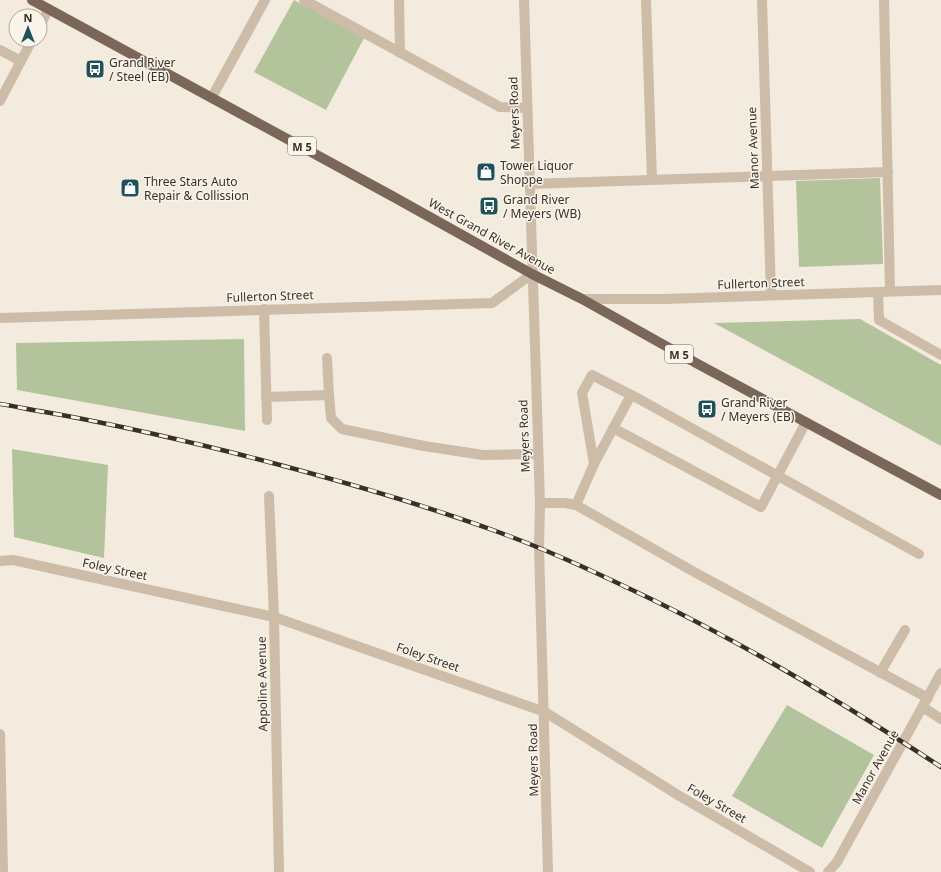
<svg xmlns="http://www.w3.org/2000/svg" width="941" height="872" font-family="'Noto Sans',sans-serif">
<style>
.green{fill:#b3c39c}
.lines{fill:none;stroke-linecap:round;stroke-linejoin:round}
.minor{stroke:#ccbca8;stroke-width:10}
.major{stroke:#7b6759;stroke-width:10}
.rail-casing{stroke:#392f29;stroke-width:4.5}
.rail{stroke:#faf4ea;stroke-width:3;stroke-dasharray:9;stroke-linecap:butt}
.labels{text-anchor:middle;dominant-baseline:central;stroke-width:3;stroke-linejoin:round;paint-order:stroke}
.shield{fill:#faf4ea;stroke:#736a63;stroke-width:1}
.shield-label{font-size:11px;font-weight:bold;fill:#392f29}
.poi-label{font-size:12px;fill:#392f29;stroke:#faf4ea;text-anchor:start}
.street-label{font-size:12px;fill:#392f29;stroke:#faf4ea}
</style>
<rect width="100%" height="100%" fill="#f3ebdd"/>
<g class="green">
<polygon points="294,0 364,38 326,110 254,72"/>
<polygon points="880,178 883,264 799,267 796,181"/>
<polygon points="860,319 941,365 941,446 714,323"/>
<polygon points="244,339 245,431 17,390 16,343"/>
<polygon points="12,449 108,465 104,558 14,537"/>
<polygon points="787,705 874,755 822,848 732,796"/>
</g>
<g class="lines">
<g class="minor">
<polyline points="304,0 500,107 527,108"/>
<polyline points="399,0 400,53"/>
<polyline points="524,0 540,503 539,548 548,872"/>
<polyline points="646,0 652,180"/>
<polyline points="762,0 771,295"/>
<polyline points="884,0 890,291"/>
<polyline points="40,25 49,9"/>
<polyline points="0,50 21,61"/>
<polyline points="212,97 265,0"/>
<polyline points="0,101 32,40"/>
<polyline points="529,184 888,172"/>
<polyline points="878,292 879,320 941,355"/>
<polyline points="582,299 665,299 941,290"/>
<polyline points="264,309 267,420"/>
<polyline points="0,318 492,303 532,274"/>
<polyline points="327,358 329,395"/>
<polyline points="266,397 329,395 331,418 342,429 424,446 483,455 537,454"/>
<polyline points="613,428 761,507 806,422"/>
<polyline points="594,464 631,395"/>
<polyline points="269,496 274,617 279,872"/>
<polyline points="540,503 565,503 576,505 594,464 582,393 592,375 639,399 919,554"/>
<polyline points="576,505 696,573 928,698"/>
<polyline points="0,561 13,560 274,617 545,712 678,795 810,872"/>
<polyline points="880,673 905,630"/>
<polyline points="923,707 941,719"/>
<polyline points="0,734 3,872"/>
<polyline points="828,872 837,862 941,673"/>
</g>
<polyline class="major" points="32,0 392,196 532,274 582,299 696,363 941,495"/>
<g class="rail-casing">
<path id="rail" d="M0 404C15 406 30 410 45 412 108 423 169 437 230 452 324 476 418 502 509 536 557 554 603 576 649 598 750 647 847 705 941 767"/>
</g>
<use href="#rail" class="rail"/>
</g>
<defs>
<g id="bus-square" transform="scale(1)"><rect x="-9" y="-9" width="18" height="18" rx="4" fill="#1d525c" stroke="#faf4ea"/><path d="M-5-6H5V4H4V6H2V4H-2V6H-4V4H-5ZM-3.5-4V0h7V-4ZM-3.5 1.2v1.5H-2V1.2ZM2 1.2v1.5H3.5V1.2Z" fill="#fff"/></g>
<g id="shop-square" transform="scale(1)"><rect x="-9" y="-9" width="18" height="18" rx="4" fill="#1d525c" stroke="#faf4ea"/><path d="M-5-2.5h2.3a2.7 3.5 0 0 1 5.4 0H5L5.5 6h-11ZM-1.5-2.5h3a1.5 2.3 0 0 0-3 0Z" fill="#fff"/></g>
</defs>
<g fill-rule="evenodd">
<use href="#bus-square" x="95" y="69"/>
<use href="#shop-square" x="486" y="172"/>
<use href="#shop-square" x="130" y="188"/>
<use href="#bus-square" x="489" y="206"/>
<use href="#bus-square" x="707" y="409"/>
</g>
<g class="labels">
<g class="shield">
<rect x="288" y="137" width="28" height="18" rx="3"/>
<rect x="665" y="345" width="28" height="18" rx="3"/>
</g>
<g class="shield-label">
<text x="302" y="146">M 5</text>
<text x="679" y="354">M 5</text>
</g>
<g class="poi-label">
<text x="109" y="62">Grand River<tspan x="109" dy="14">/ Steel (EB)</tspan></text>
<text x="500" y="165">Tower Liquor<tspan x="500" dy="14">Shoppe</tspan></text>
<text x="144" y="181">Three Stars Auto<tspan x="144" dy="14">Repair &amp; Collission</tspan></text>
<text x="503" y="199">Grand River<tspan x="503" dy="14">/ Meyers (WB)</tspan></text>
<text x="721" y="402">Grand River<tspan x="721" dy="14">/ Meyers (EB)</tspan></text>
</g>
<g class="street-label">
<text transform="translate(514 113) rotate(-92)">Meyers Road</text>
<text transform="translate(753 148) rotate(-92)">Manor Avenue</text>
<text transform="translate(492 236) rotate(29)">West Grand River Avenue</text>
<text transform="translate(761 283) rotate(-2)">Fullerton Street</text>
<text transform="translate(270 296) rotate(-2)">Fullerton Street</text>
<text transform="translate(524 436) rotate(-92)">Meyers Road</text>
<text transform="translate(115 569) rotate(12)">Foley Street</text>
<text transform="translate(428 657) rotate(19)">Foley Street</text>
<text transform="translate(262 684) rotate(-91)">Appoline Avenue</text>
<text transform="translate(533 760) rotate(-91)">Meyers Road</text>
<text transform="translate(875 767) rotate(-61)">Manor Avenue</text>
<text transform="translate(717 803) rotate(30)">Foley Street</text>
</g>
</g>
<g transform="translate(28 28)"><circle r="19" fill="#faf4ea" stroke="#ada59d"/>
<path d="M0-3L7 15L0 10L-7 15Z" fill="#1d525c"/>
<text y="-6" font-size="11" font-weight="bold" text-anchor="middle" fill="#392f29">N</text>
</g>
</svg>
